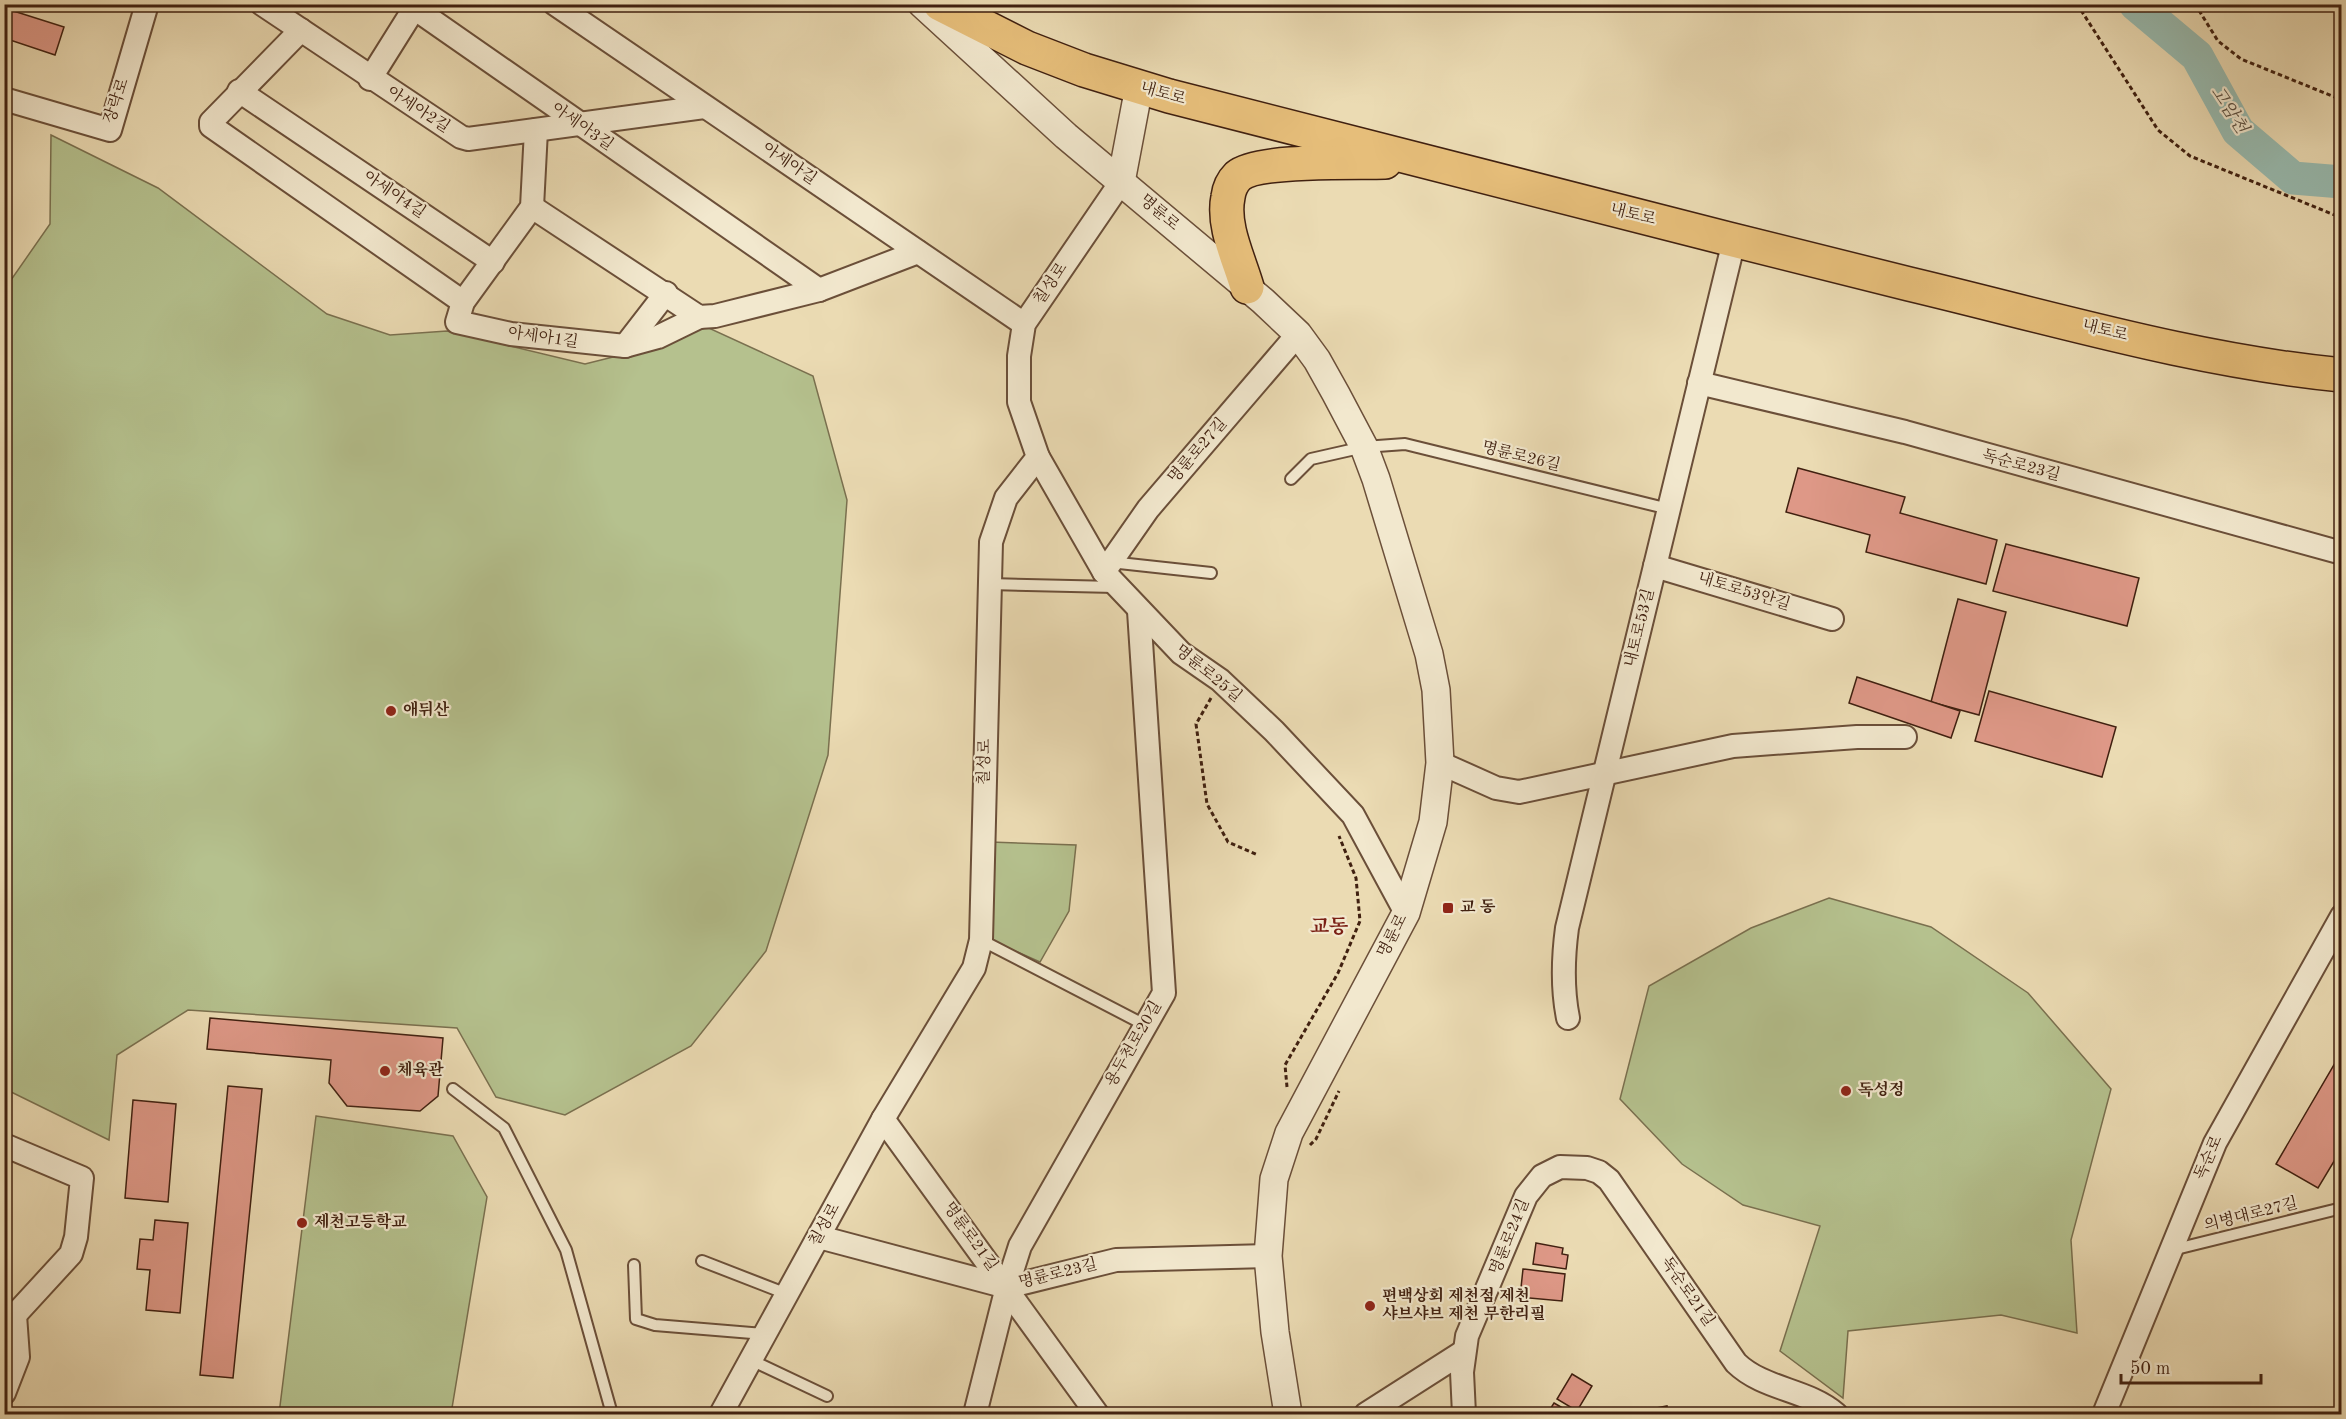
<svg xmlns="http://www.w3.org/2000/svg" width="2346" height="1419" font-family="'Old Standard TT','Noto Serif KR',serif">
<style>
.green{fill:#b5c18e;stroke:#7a704f;stroke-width:1.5}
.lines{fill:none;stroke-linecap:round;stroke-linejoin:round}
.river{stroke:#98bbb0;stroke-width:33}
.building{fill:#de9887;stroke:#402010;stroke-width:1.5}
.service-casing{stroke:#6b4f39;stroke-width:14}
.minor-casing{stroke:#6b4f39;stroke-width:26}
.tertiary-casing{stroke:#6b4f39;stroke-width:30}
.primary-casing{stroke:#402010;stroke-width:36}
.path{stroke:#402010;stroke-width:3;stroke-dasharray:4.5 3;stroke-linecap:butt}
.service{stroke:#f2e8ce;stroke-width:10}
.minor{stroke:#f2e8ce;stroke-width:22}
.tertiary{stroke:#f2e8ce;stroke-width:27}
.primary{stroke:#e6be7a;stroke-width:33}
.poi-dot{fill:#8f2418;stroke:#f2e8ce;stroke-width:2}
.labels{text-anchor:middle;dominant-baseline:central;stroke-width:4.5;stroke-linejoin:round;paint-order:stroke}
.street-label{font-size:16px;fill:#402010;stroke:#f2e8ce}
.poi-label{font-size:16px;font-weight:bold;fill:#402010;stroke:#f2e8ce;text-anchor:start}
.water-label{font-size:18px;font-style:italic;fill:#5a4e40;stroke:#f2e8ce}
.quarter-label{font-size:20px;font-weight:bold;fill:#7a1f14;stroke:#f2e8ce}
</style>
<rect width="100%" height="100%" fill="#ebdbb3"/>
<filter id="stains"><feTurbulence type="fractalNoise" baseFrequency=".00333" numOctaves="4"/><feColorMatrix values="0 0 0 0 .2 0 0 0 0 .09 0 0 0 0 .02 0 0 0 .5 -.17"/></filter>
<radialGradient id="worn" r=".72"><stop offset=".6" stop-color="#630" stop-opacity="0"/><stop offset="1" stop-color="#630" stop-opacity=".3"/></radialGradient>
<g class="green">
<polygon points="51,135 158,188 327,314 390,335 447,331 585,364 629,353 698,323 813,376 847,500 828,755 766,951 691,1046 565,1115 496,1097 457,1028 188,1010 117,1055 109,1140 5,1089 4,290 50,224"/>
<polygon points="990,842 1076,845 1069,911 1040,962 990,940"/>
<polygon points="1829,898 1931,927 2028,993 2111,1089 2071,1240 2077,1333 2001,1315 1848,1331 1843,1398 1780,1351 1820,1226 1743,1205 1682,1164 1620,1099 1649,986 1751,928"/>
<polygon points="316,1116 453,1136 487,1197 451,1414 279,1414"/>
</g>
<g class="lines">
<polyline class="river" points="2135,4 2197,56 2238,131 2293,178 2342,182"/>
</g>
<g class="building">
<polygon points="4,8 64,27 55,55 4,38"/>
<polygon points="1798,468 1905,497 1900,513 1997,540 1986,584 1866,552 1870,535 1786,512"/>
<polygon points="2006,544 2139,578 2127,626 1993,591"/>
<polygon points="1958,599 2006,612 1979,715 1931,702"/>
<polygon points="1857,677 1960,711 1951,738 1849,703"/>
<polygon points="1989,691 2116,727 2102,777 1975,741"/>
<polygon points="210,1018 443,1038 438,1096 420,1111 347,1106 329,1083 331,1060 207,1049"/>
<polygon points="2342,1051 2342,1148 2318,1188 2276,1164"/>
<polygon points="228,1086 262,1089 233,1378 200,1375"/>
<polygon points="133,1100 176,1104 168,1202 125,1198"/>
<polygon points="155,1220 188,1223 180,1313 146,1310 150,1270 137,1269 140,1239 153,1240"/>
<polygon points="1536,1243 1563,1248 1562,1254 1568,1255 1566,1269 1533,1264"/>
<polygon points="1523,1269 1565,1274 1562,1301 1520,1297"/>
<polygon points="1572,1374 1592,1386 1577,1411 1557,1399"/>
<polygon points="1554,1403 1573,1414 1547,1414"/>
<polygon points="1667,1406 1668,1414 1630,1414 1630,1413"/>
</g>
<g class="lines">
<g class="service-casing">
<g id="service">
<polyline points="1291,479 1311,459 1364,447 1405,444 1669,509"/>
<polyline points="1110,562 1211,573"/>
<polyline points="989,584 1115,587"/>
<polyline points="981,940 1145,1025"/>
<polyline points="453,1089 504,1128 566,1250 612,1414"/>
<polyline points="2172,1250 2342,1208"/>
<polyline points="702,1261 787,1294"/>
<polyline points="634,1265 636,1319 655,1325 765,1334"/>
<polyline points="751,1360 827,1396"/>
</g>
</g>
<g class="minor-casing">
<g id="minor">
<polyline points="262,4 461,137 468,139 704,107"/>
<polyline points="555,4 1024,324"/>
<polyline points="414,8 819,290"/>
<polyline points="301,30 211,122 211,126 463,302"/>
<polyline points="370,79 417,4"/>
<polyline points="239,91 493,262"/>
<polyline points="4,99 110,130 147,4"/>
<polyline points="536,130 532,207 463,302 457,322 511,334 625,346 666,293"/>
<polyline points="532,207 699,317 715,316 819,290 918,252"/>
<polyline points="625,346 658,337 699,317"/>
<polyline points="1699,383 1905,432 2342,553"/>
<polyline points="1038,457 1104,572 1181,653 1220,680 1274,731 1353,815 1406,913"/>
<polyline points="1655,566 1832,619"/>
<polyline points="1104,572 1148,509 1298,334"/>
<polyline points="1440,763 1496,788 1519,792 1733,746 1857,737 1905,737"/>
<path d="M1568 1018C1562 988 1563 958 1567 928L1734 241"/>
<polyline points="883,1119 1097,1414"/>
<polyline points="4,1145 82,1178 76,1237 71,1254 15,1315"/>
<polyline points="819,1237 1007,1287 1116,1260 1268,1256"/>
<polyline points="4,1310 15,1315 18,1357 4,1393"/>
<polyline points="721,1414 883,1119 974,968 981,940 991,542 1006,498 1038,457 1019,402 1019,356 1024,324 1121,182"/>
<polyline points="975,1414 1007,1287 1020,1246 1164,993 1139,611"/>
<polyline points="1366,1414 1463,1352"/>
<path d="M1464 1414 1462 1372 1467 1336 1526 1196 1542 1176 1560 1167 1587 1168 1599 1172 1609 1180 1736 1363C1764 1390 1807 1389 1836 1414"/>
<polyline points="2104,1414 2215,1143 2342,916"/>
</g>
</g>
<g class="tertiary-casing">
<g id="tertiary">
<polyline points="922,4 1066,136 1263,301 1298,334 1317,360 1336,394 1364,447 1376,479 1429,654 1436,690 1440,763 1433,822 1406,913 1289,1133 1274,1179 1268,1256 1275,1332 1288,1414"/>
<polyline points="1121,182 1139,87"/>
</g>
</g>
<g class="primary-casing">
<g id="primary">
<path d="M940 4 1027 48 1084 70 1169 96C1416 159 1662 223 1909 284 2052 318 2195 361 2342 375"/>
<path d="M1247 287C1239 259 1222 226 1228 197 1229 189 1232 182 1238 176 1258 159 1355 163 1385 162"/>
</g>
</g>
<g class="path">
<polyline points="2077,4 2158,130 2190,156 2342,218"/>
<polyline points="2195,4 2218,41 2241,59 2342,100"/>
<polyline points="1211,698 1196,724 1207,804 1228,842 1258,855"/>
<polyline points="1287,1087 1285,1065 1338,973 1360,921 1356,878 1339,836"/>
<polyline points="1310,1145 1316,1139 1339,1091"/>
</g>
<use href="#service" class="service"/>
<use href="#minor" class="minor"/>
<use href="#tertiary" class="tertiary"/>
<use href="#primary" class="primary"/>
</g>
<g class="poi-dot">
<circle cx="391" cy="711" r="6"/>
<rect x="1442" y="902" width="12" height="12" rx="3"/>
<circle cx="385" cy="1071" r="6"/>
<circle cx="1846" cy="1091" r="6"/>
<circle cx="302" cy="1223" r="6"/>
<circle cx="1370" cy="1306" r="6"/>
</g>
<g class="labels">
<g class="street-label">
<text transform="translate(1163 94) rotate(16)">내토로</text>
<text transform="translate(117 101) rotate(-71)">장락로</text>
<text transform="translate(418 110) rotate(33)">아세아2길</text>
<text transform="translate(582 127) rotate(35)">아세아3길</text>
<text transform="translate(789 164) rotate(34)">아세아길</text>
<text transform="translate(394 195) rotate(34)">아세아4길</text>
<text transform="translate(1159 213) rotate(40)">명륜로</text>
<text transform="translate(1633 215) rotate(14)">내토로</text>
<text transform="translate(1051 284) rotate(-56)">칠성로</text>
<text transform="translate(2105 331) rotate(14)">내토로</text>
<text transform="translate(543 338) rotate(8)">아세아1길</text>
<text transform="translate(1198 451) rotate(-49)">명륜로27길</text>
<text transform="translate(1521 457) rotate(14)">명륜로26길</text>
<text transform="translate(2021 466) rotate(15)">독순로23길</text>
<text transform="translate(1744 592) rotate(17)">내토로53안길</text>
<text transform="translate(1640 628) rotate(-76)">내토로53길</text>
<text transform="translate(1208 674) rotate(39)">명륜로25길</text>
<text transform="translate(985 762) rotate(-89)">칠성로</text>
<text transform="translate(1393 936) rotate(-63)">명륜로</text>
<text transform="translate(1134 1044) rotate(-60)">용두천로20길</text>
<text transform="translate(2209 1158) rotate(-66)">독순로</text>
<text transform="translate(2251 1215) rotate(-14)">의병대로27길</text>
<text transform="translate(825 1225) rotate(-61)">칠성로</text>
<text transform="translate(970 1237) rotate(54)">명륜로21길</text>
<text transform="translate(1510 1237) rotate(-68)">명륜로24길</text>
<text transform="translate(1058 1274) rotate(-14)">명륜로23길</text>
<text transform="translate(1687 1292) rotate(55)">독순로21길</text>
</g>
<g class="poi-label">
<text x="403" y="711">애뒤산</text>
<text x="1460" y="908">교 동</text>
<text x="397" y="1071">체육관</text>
<text x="1858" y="1091">독성정</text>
<text x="314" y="1223">제천고등학교</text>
<text x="1382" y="1297">편백상회 제천점 제천<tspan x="1382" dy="18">샤브샤브 제천 무한리필</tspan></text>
</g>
<g class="water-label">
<text transform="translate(2229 110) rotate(57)">고암천</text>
</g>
<g class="quarter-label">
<text x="1329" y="928">교동</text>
</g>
</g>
<rect width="2346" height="1419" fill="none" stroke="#ebdbb3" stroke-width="24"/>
<rect x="6" y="6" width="2334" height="1407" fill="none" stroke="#402010" stroke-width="3"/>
<rect x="12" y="12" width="2322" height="1395" fill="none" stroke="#402010" stroke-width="1.5"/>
<path d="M2121 1374v9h140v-9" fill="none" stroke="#402010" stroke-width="3"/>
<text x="2130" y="1374" font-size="18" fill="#402010" stroke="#f2e8ce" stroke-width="4.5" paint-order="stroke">50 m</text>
<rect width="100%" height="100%" filter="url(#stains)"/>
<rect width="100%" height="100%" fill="url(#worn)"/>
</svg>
